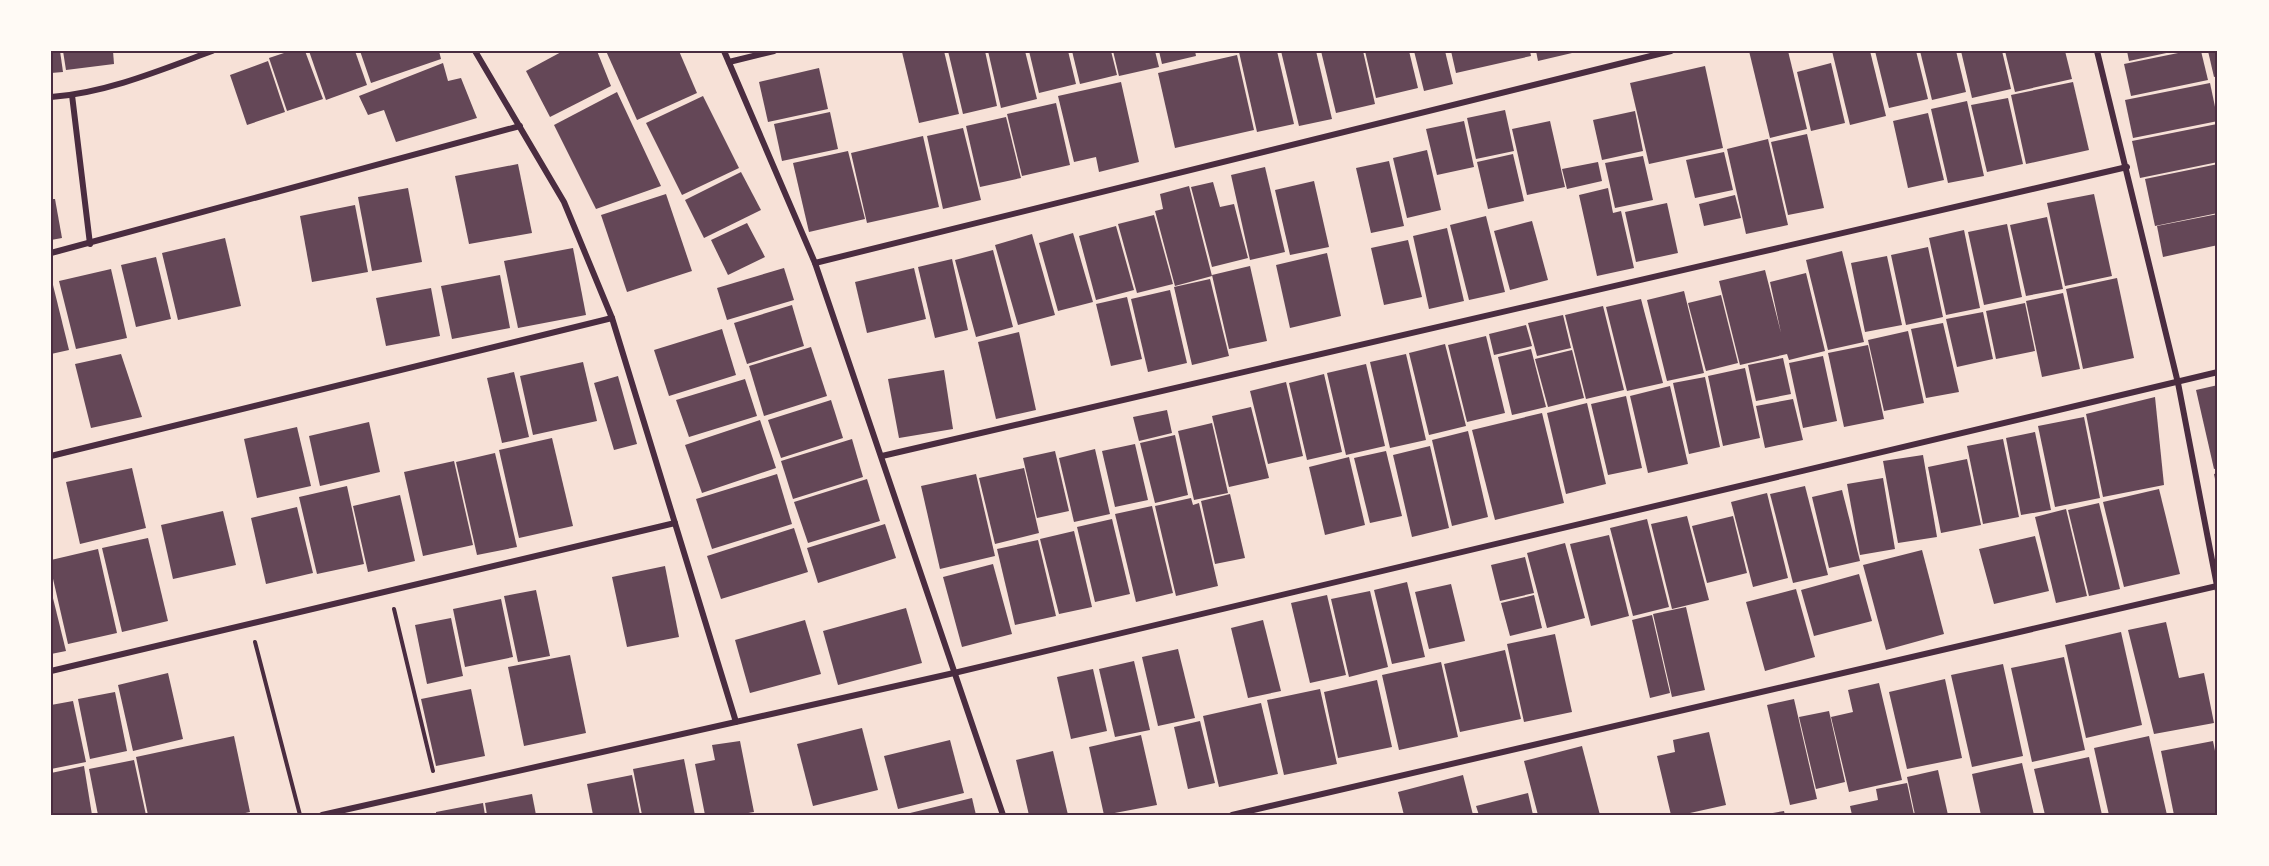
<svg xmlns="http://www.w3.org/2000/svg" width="2269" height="866" font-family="Lato,sans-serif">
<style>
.building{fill:#644757}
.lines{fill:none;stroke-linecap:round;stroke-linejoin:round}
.path{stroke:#4a2c40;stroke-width:4}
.minor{stroke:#4a2c40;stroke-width:6}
.neatline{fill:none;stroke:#4a2c40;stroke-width:2}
</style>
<rect width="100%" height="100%" fill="#f7e1d7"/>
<g class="building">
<polygon points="51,51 60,51 63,72 51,73"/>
<polygon points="63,51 113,51 114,64 66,70"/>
<polygon points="290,51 305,51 323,99 287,111 269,58"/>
<polygon points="309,51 355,51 367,85 326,100"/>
<polygon points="360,51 439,51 441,59 371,83"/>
<polygon points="563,51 597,51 611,86 550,117 526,71"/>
<polygon points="606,51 679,51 697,93 637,120"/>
<polygon points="905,51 944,51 959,114 919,123 902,52"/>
<polygon points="948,51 985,51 997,106 963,114"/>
<polygon points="988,51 1025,51 1037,99 1001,108"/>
<polygon points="1029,51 1068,51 1076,84 1039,93"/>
<polygon points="1072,51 1111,51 1117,75 1080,84"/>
<polygon points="1113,51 1155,51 1159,67 1119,76"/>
<polygon points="1159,51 1195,51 1196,56 1162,64"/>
<polygon points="1277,51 1294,124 1257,132 1239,52"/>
<polygon points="1281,51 1316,51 1332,119 1299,126"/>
<polygon points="1321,51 1363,51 1375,104 1336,113"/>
<polygon points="1365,51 1409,51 1418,88 1376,98"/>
<polygon points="1414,51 1445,51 1453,84 1424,91"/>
<polygon points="1451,51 1530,51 1531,56 1456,73"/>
<polygon points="1536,51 1571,51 1572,53 1538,61"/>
<polygon points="1749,51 1788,51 1807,129 1770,138"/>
<polygon points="1832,51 1870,51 1886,116 1850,125"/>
<polygon points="1875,51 1916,51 1928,99 1889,108"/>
<polygon points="1920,51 1956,51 1966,92 1932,100"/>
<polygon points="1961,51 2002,51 2011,89 1972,98"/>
<polygon points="2005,51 2065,51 2072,79 2015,92"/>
<polygon points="2127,51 2171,51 2171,52 2129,61"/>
<polygon points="2188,51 2201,51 2208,80 2131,96 2124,64"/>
<polygon points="2208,51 2218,51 2218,76 2214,77"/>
<polygon points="1237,55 1254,130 1175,148 1158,73"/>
<polygon points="268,61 285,112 247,125 230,75"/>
<polygon points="443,63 448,81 461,78 477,118 396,142 384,110 368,115 359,96"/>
<polygon points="1831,63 1845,123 1811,131 1797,72"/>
<polygon points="1705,66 1723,148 1649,164 1630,83"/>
<polygon points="819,68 828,109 768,122 759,82"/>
<polygon points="1121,82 1139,162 1099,172 1096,157 1074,162 1058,96"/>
<polygon points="2073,82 2089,150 2026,164 2011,95"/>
<polygon points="2210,83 2218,121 2133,138 2125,100"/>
<polygon points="617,92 661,186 596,209 554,125"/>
<polygon points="703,96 739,168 682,195 646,123"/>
<polygon points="2008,98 2023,164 1987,172 1971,105"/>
<polygon points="1967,101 1984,176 1948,183 1931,109"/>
<polygon points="1056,103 1070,165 1022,176 1007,114"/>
<polygon points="1505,110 1514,151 1476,159 1467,118"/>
<polygon points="1635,111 1643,151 1602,160 1593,120"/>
<polygon points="830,112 838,149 782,161 774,124"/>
<polygon points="1928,113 1944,180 1908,188 1893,121"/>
<polygon points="1006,117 1021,178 980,187 966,126"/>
<polygon points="1464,121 1474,167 1437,175 1426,129"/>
<polygon points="1550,121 1565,187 1527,195 1512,129"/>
<polygon points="2217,124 2218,162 2140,178 2132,141"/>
<polygon points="963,128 981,200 943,209 927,136"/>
<polygon points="1807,134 1824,208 1788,215 1771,142"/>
<polygon points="923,136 939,207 867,223 851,153"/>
<polygon points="1768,139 1788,225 1746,234 1727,149"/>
<polygon points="1427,150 1441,210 1407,218 1393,158"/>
<polygon points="848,151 865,219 809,232 793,163"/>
<polygon points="1724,152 1733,190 1695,198 1686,160"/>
<polygon points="1513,154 1524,201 1488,209 1477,162"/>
<polygon points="1643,156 1653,200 1615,208 1605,163"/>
<polygon points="1389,161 1404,226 1371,233 1356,168"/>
<polygon points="1598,162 1602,181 1567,189 1562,169"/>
<polygon points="518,164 532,233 469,244 455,176"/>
<polygon points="2218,164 2218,213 2155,226 2145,179"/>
<polygon points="1265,167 1285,252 1250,260 1231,175"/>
<polygon points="741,172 761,210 704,238 685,200"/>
<polygon points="1314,181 1329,247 1290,255 1275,190"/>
<polygon points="1213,182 1220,207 1234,204 1248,258 1212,267 1191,187"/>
<polygon points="1189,186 1212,276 1175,286 1155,211 1163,209 1160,194"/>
<polygon points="408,188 422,262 372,271 358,197"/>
<polygon points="1608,188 1613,213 1621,211 1634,268 1597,276 1579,195"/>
<polygon points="666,194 692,271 627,292 601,215"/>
<polygon points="2094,194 2112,276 2065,286 2047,203"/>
<polygon points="1735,195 1741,218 1704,226 1699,204"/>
<polygon points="51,199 55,199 62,238 51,240"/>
<polygon points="1667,203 1678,253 1636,262 1625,212"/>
<polygon points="355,205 368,272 312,282 300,216"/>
<polygon points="2218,214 2218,245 2163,257 2157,226"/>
<polygon points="1154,215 1173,284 1137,293 1118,224"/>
<polygon points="1486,216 1505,292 1469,300 1450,225"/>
<polygon points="2047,217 2063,289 2026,296 2010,225"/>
<polygon points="1532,221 1548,280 1510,290 1494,231"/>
<polygon points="747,223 765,257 728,275 711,240"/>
<polygon points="2007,224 2022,297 1984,305 1968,232"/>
<polygon points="1116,226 1134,290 1096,300 1079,236"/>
<polygon points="1447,228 1464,301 1429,309 1413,236"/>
<polygon points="1964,230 1980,308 1946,315 1929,238"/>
<polygon points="1073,233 1093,302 1058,311 1039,243"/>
<polygon points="1032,234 1055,315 1018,325 995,245"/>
<polygon points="225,238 241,306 178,320 162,253"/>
<polygon points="1408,240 1422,297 1384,305 1371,248"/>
<polygon points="1928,247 1943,317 1906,325 1891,255"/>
<polygon points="573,248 586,315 518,328 504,261"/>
<polygon points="993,250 1013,327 976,337 955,260"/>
<polygon points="1842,251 1864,342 1828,350 1806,260"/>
<polygon points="1327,253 1341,316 1290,328 1276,265"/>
<polygon points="1887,256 1902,325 1865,332 1851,263"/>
<polygon points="156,257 171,319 136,327 121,265"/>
<polygon points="952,259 968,330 935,338 918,267"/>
<polygon points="1250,266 1267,341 1229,349 1212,275"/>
<polygon points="784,268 794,300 727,320 717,288"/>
<polygon points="914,268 926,319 867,333 855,282"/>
<polygon points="111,269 127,338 76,349 59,281"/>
<polygon points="1765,270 1781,333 1770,282 1806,273 1825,351 1789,360 1787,354 1740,365 1719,281"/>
<polygon points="500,275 510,328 452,339 441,286"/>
<polygon points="51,277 69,350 51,354"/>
<polygon points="2117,278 2134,358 2083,369 2066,289"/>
<polygon points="1210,279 1229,356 1192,365 1174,287"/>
<polygon points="431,288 440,336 386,346 376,298"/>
<polygon points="1170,290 1187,363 1148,372 1131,299"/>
<polygon points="1684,291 1704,373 1667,381 1647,300"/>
<polygon points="2063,293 2080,369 2042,377 2026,301"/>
<polygon points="1721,295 1738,363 1706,371 1688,303"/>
<polygon points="1127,297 1142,359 1111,366 1096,304"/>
<polygon points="1641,299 1663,383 1627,391 1606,307"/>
<polygon points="2025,303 2035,351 1996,359 1986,311"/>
<polygon points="792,305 804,346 747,364 734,323"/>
<polygon points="1603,306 1624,390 1586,399 1565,315"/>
<polygon points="1983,312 1993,359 1957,367 1946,319"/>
<polygon points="1563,315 1571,348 1537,356 1528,323"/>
<polygon points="1943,323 1959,392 1926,398 1911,329"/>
<polygon points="1526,325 1532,346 1494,355 1489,334"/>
<polygon points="722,329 736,375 669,396 654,350"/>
<polygon points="1908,331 1924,403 1884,411 1868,340"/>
<polygon points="1019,332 1036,410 996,419 978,342"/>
<polygon points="1486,336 1505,413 1467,422 1448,345"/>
<polygon points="1445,344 1466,426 1429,435 1409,353"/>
<polygon points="1868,345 1884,419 1844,427 1828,353"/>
<polygon points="811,347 827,396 764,416 749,366"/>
<polygon points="1531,349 1546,407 1512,415 1498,357"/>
<polygon points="1572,350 1584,398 1548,407 1535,359"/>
<polygon points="121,354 142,417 91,428 75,364"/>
<polygon points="1406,354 1426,440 1390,448 1370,362"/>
<polygon points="1823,356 1837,421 1803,428 1789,363"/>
<polygon points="1783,358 1791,394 1756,401 1748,365"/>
<polygon points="583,362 597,421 533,435 520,376"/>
<polygon points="1366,364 1385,446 1346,455 1327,373"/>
<polygon points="1745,368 1760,438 1723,446 1708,376"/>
<polygon points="944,370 953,429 899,438 888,379"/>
<polygon points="514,372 529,437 502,443 487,378"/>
<polygon points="1324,374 1342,452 1307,460 1289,383"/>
<polygon points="618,376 637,444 614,450 594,383"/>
<polygon points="1705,377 1720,447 1689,454 1673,383"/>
<polygon points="745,379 757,416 689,437 676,400"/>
<polygon points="1286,382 1303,456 1268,464 1250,391"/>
<polygon points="2218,385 2218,468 2214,469 2196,390"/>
<polygon points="1670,386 1688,464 1648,473 1630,396"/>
<polygon points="1626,396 1642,468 1608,475 1591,404"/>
<polygon points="2155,397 2164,485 2103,497 2086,414"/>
<polygon points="1793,399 1803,440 1765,448 1756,406"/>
<polygon points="831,400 843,438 781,458 768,420"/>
<polygon points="1587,403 1606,484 1566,494 1547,413"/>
<polygon points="1251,407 1269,478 1229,487 1212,416"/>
<polygon points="1167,410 1172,433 1139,441 1133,417"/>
<polygon points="1542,413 1564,503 1495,520 1472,430"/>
<polygon points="2084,417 2100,498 2055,507 2038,426"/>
<polygon points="760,420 776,468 702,493 685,445"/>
<polygon points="369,422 380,472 320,486 309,436"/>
<polygon points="1212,423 1228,493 1194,500 1178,431"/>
<polygon points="297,427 311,486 257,498 244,439"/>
<polygon points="1468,431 1488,517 1452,526 1432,440"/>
<polygon points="2035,432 2051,510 2021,515 2006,438"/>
<polygon points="1175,435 1188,495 1155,503 1140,443"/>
<polygon points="552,438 573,526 519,538 499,450"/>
<polygon points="852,439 863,477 793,499 781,461"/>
<polygon points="2003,439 2019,517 1983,524 1967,446"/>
<polygon points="1135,444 1148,500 1115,507 1102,451"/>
<polygon points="1430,446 1449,528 1412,537 1393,455"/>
<polygon points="1095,449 1110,514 1074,522 1059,458"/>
<polygon points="1055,451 1069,511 1037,518 1023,458"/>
<polygon points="1386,451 1402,516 1370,523 1354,458"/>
<polygon points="495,453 517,547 477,555 456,462"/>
<polygon points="1923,455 1937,537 1898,543 1883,461"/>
<polygon points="1349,457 1365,525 1325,535 1309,467"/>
<polygon points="1967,459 1981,525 1941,533 1928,467"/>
<polygon points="454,461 473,545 423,556 404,472"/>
<polygon points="132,468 146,528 80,544 66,482"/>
<polygon points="1024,468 1039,533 995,544 979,478"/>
<polygon points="2218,473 2218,489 2217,489 2214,474"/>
<polygon points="777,474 792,524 712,549 696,499"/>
<polygon points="976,474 995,556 940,569 921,486"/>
<polygon points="1883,478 1895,549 1860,555 1847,484"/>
<polygon points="867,479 880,521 808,543 794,502"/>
<polygon points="347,486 364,564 317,574 299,497"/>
<polygon points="1805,486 1828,575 1793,583 1770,494"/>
<polygon points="2159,489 2180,574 2124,587 2103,502"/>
<polygon points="1842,490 1860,561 1829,568 1812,497"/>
<polygon points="1767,493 1788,578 1753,587 1731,502"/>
<polygon points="1230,494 1245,558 1215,564 1201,501"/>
<polygon points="400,495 415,561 368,572 353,506"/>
<polygon points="1191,498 1193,505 1199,503 1218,586 1176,596 1155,506"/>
<polygon points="2099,503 2120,589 2089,596 2068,510"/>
<polygon points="1152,506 1173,593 1136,602 1115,514"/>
<polygon points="297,507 313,573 266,584 251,518"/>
<polygon points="2066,509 2087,596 2056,603 2035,517"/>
<polygon points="223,511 236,565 173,579 161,525"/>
<polygon points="1687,516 1709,600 1672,609 1651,524"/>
<polygon points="1733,516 1747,573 1707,583 1692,526"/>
<polygon points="1112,519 1130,594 1095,602 1077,527"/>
<polygon points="1647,519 1669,607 1633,616 1610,528"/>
<polygon points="885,524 896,558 818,583 807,548"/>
<polygon points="794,528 808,572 721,599 707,556"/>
<polygon points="1074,531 1092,607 1059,614 1040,539"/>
<polygon points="1609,535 1629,616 1591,626 1570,544"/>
<polygon points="2035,536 2049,591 1994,604 1979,549"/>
<polygon points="148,538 168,621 122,632 102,548"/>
<polygon points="1038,540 1056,616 1015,625 997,549"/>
<polygon points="1565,543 1585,618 1547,628 1527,553"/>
<polygon points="98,549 117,633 68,644 51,570 51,560"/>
<polygon points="1922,550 1944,634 1886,650 1863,565"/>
<polygon points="1525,557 1534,593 1500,601 1491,565"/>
<polygon points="993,564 1012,634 962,647 943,577"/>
<polygon points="665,566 679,637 627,647 612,577"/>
<polygon points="1859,574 1872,621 1814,636 1801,590"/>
<polygon points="1407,582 1425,657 1392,664 1374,590"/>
<polygon points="1451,584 1465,641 1429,649 1415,592"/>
<polygon points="1796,589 1815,657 1765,671 1746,602"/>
<polygon points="51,590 66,651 51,654"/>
<polygon points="536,590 550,656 518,662 504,596"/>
<polygon points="1370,591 1388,667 1349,677 1331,599"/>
<polygon points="1327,595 1346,675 1310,683 1291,603"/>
<polygon points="1534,595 1542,628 1510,636 1501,603"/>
<polygon points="501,599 513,657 465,667 453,609"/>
<polygon points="1686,607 1705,690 1672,697 1653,614"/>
<polygon points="906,608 922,663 838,685 823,631"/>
<polygon points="1652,615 1670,693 1650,698 1632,620"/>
<polygon points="451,618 463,676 427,684 415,625"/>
<polygon points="805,620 821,674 750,693 735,640"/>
<polygon points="1263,620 1281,691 1248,698 1231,628"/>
<polygon points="2166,622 2179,678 2204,673 2214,723 2154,734 2128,630"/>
<polygon points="2121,632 2142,725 2086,738 2065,645"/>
<polygon points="1555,634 1572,712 1524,722 1507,644"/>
<polygon points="1178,649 1195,718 1158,726 1142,657"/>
<polygon points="1505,650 1521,719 1460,732 1444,664"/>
<polygon points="570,655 586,733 524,746 508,667"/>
<polygon points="2064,657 2085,750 2032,762 2011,668"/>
<polygon points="1134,661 1150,730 1115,737 1099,669"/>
<polygon points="1441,662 1458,737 1399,750 1382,675"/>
<polygon points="2003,664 2023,756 1972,767 1951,675"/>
<polygon points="1093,669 1107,731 1071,739 1057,677"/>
<polygon points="168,673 183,739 133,751 118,685"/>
<polygon points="1945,679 1962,758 1907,769 1889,692"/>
<polygon points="1377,680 1392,747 1338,758 1324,692"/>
<polygon points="1879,683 1902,780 1849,792 1831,717 1853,712 1848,690"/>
<polygon points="471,689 485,756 436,766 421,699"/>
<polygon points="1320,689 1337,764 1284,775 1267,700"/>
<polygon points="115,692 127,751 90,759 78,699"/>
<polygon points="1794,699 1817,799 1790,805 1767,705"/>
<polygon points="73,701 86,762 51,769 51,705"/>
<polygon points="1261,703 1278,774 1219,787 1203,716"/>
<polygon points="1829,711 1845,782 1816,789 1799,717"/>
<polygon points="1200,721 1215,783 1188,789 1174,727"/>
<polygon points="862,728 878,790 813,806 797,744"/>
<polygon points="1709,732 1726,805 1681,815 1671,815 1657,756 1675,752 1673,740"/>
<polygon points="1141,735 1157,805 1104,815 1089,747"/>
<polygon points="234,736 250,812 236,815 148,815 136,757"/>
<polygon points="2149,736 2167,815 2109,815 2094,748"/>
<polygon points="950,740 964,793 898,809 884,756"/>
<polygon points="740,741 754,812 737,815 705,815 695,764 715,760 712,745"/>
<polygon points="2213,741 2218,766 2218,815 2174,815 2161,751"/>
<polygon points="1582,746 1600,815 1538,815 1524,761"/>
<polygon points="1053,751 1068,815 1029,815 1016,760"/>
<polygon points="2089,757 2102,815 2045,815 2034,769"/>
<polygon points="684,759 695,815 642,815 633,769"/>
<polygon points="134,760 146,815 98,815 89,769"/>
<polygon points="2022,763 2034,815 1981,815 1972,774"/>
<polygon points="84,766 92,815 51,815 51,773"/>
<polygon points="1938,770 1948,815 1915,815 1907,777"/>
<polygon points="632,775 640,815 593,815 587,784"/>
<polygon points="1463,775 1473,815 1404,815 1398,792"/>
<polygon points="1907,783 1914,815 1852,815 1850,806 1878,800 1876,789"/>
<polygon points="1528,793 1533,815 1479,815 1476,806"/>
<polygon points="532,794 536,815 487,815 485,803"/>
<polygon points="972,798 976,815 906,815 906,814"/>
<polygon points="483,803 485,815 436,815 436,812"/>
<polygon points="1784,811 1785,815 1767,815 1767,814"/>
</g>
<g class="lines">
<g class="path">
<polyline points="394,609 433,771"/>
<polyline points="255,642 300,815"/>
</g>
<g class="minor">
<polyline points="475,51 564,202 612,318 736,722"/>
<polyline points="724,51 815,263 1003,815"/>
<polyline points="2097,51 2178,383 2218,591"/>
<polyline points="729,62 774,51"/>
<polyline points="72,95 90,244"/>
<path d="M51 97C106 93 161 70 212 51"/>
<polyline points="51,253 520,126"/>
<polyline points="815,263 1671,51"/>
<polyline points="51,456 612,318"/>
<polyline points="882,456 2127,167"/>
<polyline points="51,671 675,523"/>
<polyline points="322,815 954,673 2218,372"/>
<polyline points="1232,815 2217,586"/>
</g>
</g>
<rect width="2269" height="866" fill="none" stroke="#fffaf5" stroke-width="105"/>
<rect x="52" y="52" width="2164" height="762" class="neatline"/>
</svg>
